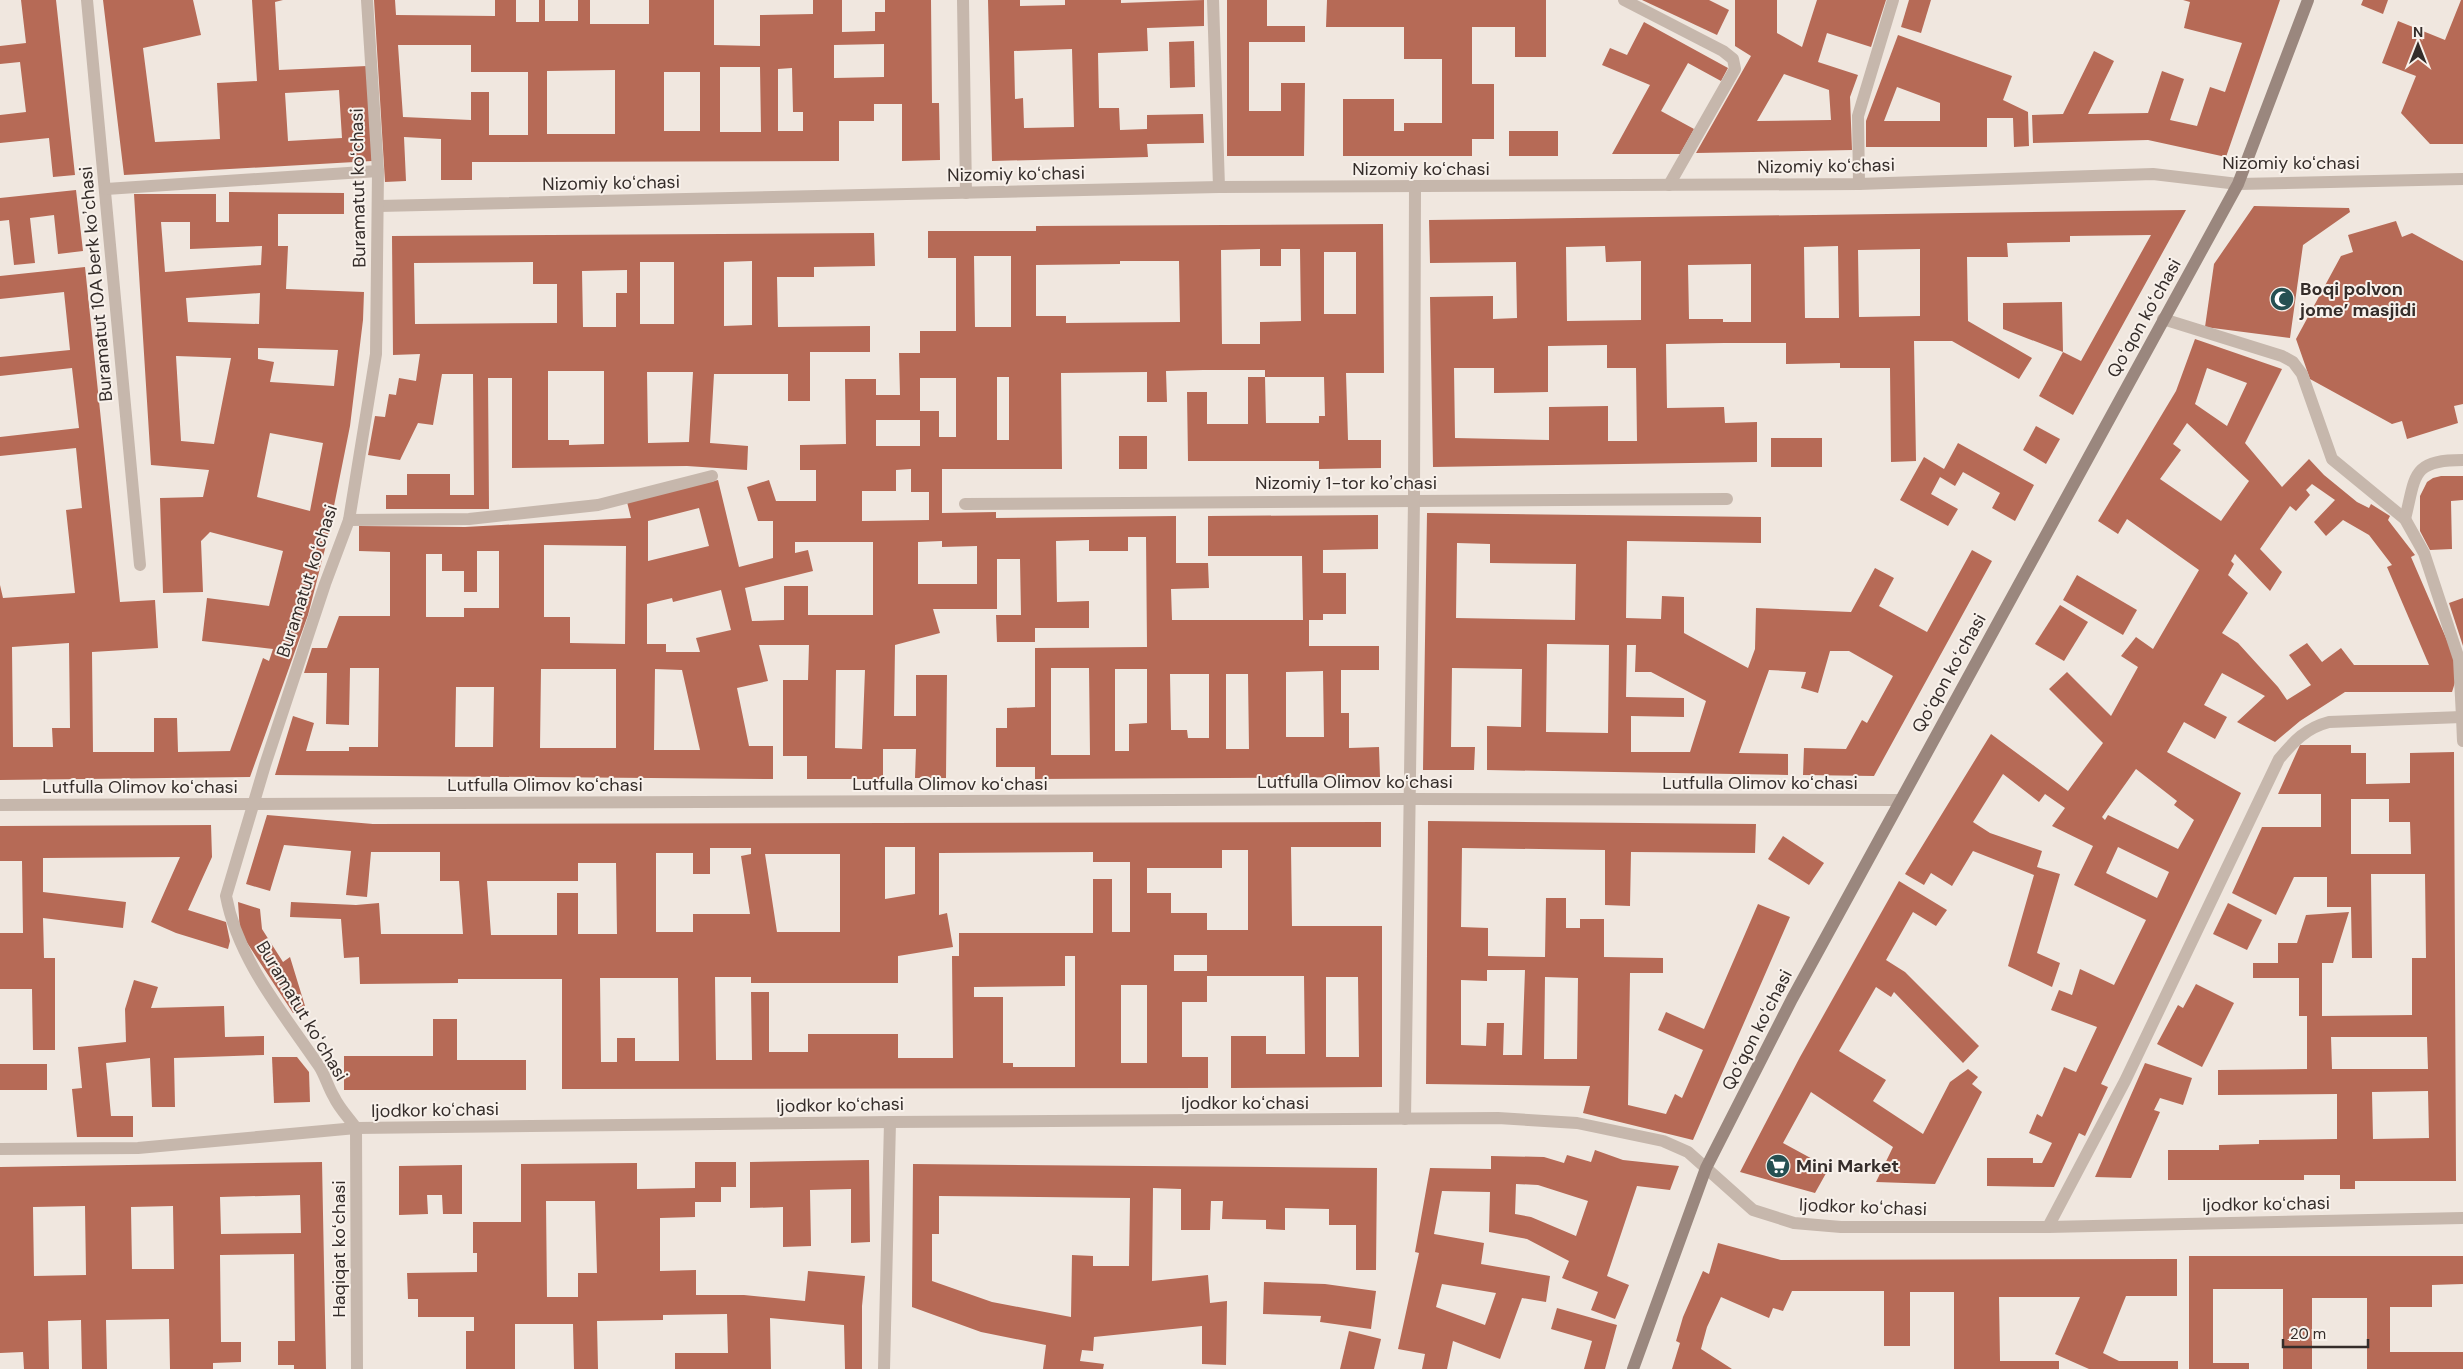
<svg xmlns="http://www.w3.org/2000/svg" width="2463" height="1369" font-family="'DM Sans',sans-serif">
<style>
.building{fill:#b66a56;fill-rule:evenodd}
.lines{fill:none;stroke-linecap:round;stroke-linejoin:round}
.minor{stroke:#c6b7ac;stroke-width:12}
.tertiary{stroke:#c6b7ac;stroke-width:12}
.secondary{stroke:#9a877e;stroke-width:12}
.labels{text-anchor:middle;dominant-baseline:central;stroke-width:4;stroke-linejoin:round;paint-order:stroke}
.street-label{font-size:18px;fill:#352d2a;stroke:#f8f1eb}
.poi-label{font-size:18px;font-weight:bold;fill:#352d2a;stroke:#f8f1eb;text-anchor:start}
</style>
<rect width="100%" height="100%" fill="#f0e7df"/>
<g class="building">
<polygon points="21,0 56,0 75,175 53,177 49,138 0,143 0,115 26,112 20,62 0,64 0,46 26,43"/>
<path d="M103 0H193L201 35 143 48 155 142 220 139 217 83 257 81 252 0H283L275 2 279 70 367 66 372 161 124 175ZM339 90 342 138 288 141 285 93Z"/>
<path d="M374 0H395L396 15 495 16V0H516V22H539V0H545V21H578V0H590V24H649V0H714V45L760 46V15L813 14V0H842V32L875 31V12H885V0H931L932 103H939L940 160 902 161V104H874V121H839V161L472 162V180H441V139L404 137 406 181 385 182ZM884 44V77L834 78V45ZM398 45H471V72H528V135H489V92H471V120L403 117ZM720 67H760L761 132H720ZM792 68 793 112H803V131H778V69ZM615 70V134H547V71ZM664 72H700V131H664Z"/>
<path d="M988 0H1020V6L1065 5V0H1121V3L1204 0V26L1147 28 1148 51 1098 53 1099 108H1119L1120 130 1147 129V115L1203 114 1204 143 1147 144 1148 157 992 161ZM1072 49 1074 127 1024 128 1023 98 1015 99 1014 51Z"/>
<polygon points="1227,0 1267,0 1267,26 1305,26 1305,42 1249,42 1249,111 1281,111 1281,83 1305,83 1304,156 1227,156"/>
<polygon points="1327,0 1546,0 1546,57 1515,57 1515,27 1472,27 1472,84 1494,84 1494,139 1472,139 1472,156 1343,156 1343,99 1394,99 1394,131 1404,131 1404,123 1442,123 1442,59 1404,59 1404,27 1326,27"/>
<polygon points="1642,0 1709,0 1729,10 1717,35"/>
<path d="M1735 0H1777V33L1802 47 1817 0H1886L1871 47 1827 33 1818 62 1858 75 1850 97 1852 150 1696 153 1751 56 1735 46ZM1784 74 1829 90 1831 120 1757 121Z"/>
<polygon points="1909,0 1931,0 1921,33 1901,27"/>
<polygon points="2183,0 2280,0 2226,157 2148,140 2033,143 2032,115 2063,114 2094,51 2114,61 2088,114 2148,113 2162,71 2184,79 2170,120 2197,126 2210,87 2225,92 2242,43 2184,28 2190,2"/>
<polygon points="2363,0 2388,0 2383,14 2361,5"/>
<polygon points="2461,0 2463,0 2463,144 2430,144 2401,113 2416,76 2382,63 2398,21 2445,40"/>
<polygon points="1644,22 1728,68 1721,81 1688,63 1661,111 1694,129 1680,154 1612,154 1650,85 1602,65 1610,48 1627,55"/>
<path d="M1898 35 2012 76 2003 100 2028 112 2029 146 2014 147 2013 118H1987V147H1866V121ZM1897 87 1940 103V121H1884Z"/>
<polygon points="1194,41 1195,87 1170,88 1169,42"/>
<rect x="1509" y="131" width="49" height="25"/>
<polygon points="76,190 83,251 58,254 54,215 30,218 35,263 14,265 9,220 0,221 0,198"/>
<path d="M229 192 344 193V214H278V246H288L286 289 364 292 363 320 350 426 327 541 308 615 250 777 0 780V585L3 598 75 593 66 510 82 508 76 448 0 456V437L79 428 72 368 0 376V357L70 350 64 292 0 299V276L85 267 120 602 155 600 158 648 92 652 93 752H154V718H177L178 752 230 751 263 658 269 661 273 649 202 641 207 598 269 606 283 551 210 532 201 541 203 592 163 593 160 498 203 497 209 470 151 465 134 194H216V222H229ZM161 222H190V249L262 246 261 265 165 272ZM260 293 259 324 188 322 186 298ZM258 348 338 350 334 386 270 382 274 362 258 359ZM176 356 231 358 214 444 181 441ZM270 433 323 443 310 511 257 497ZM69 643 70 728H52L53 747H13L12 647Z"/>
<polygon points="2254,206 2349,208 2350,212 2303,245 2290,338 2205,327 2214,264"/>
<path d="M2186 210 2073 415 2039 396 2063 352 2003 329V303L2062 302 2063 352 2081 361 2151 235 2070 236V242L2007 243 2008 257H1967L1968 321 2032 358 2019 379 1952 341H1914L1916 461 1891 462 1890 368H1840V363L1786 364V343H1724L1666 344 1667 408 1724 407 1725 423 1757 422V462L1433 467 1430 297 1493 296V319L1517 318 1516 262 1430 263 1429 220ZM1605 246 1606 262 1641 261V320L1567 321 1566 247ZM1838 246 1839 318H1805L1804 247ZM1920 249V316L1859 317 1858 250ZM1751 264V322H1723V319H1689L1688 265ZM1607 345V368H1636L1637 441H1608V406L1549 407V440L1455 438 1454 368H1494V393L1548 392V346Z"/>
<polygon points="2396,221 2402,237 2412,233 2463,261 2463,404 2454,406 2458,423 2407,439 2402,421 2392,424 2310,379 2296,339 2341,256 2353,252 2348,235"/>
<path d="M1383 224 1384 373H1346L1348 440H1381V468L1319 469V461H1188L1187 392H1207V424H1248V377H1265L1266 423H1319V416H1325L1324 377H1265V370H1203L1166 371 1167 402H1147V372L1061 373 1062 469H942V513L996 512V518L1176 516V563H1208L1209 588 1171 589 1172 620H1303L1302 556H1208V516L1378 515V549L1323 550V573H1346V614H1323V620H1309V646H1379V670H1341V713H1349V748L1379 747 1380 777 1035 779V767H996V728H1007V708L1035 707V648L1147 647 1146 537H1128V551H1089V540L1056 541 1057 602 1089 601V628H1035V642H997L996 615H1021L1020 559H997V609H933L940 633 895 645 894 716H916V675H947L946 778H915L916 749H883V779H807V756H783V680H808L809 645H759L768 681 737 688 749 746H773V779L275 775 293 716 314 723 306 751H349V747H378L379 668H350L349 725 326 724 327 673H304L312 648H327L339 616H390V552L359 551V526L465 527 631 518 627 502 718 480 739 567 773 558V521H758L747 487 769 480 776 501H816V470H800V445L846 444 845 379H876V395H900L899 353H920V331H956V258H928V231H1036V226ZM1260 249V266H1281V249H1300L1301 321 1260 322V344H1222L1221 250ZM1324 252H1356V314H1324ZM974 256H1011V327H975ZM1120 261H1179L1180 322 1066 323V316H1036V265L1120 264ZM997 377H1009V440H997ZM920 378H956V437H939V411H920ZM876 420H920V446H876ZM911 469V492H929V520L862 521V491H896V470ZM699 508 709 546 648 561V521ZM942 541V547L977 546V584H918V542ZM795 542H873V615H808V586H784V620L752 621 745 588 813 571 808 550 795 553ZM544 545 626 546 625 644 570 643V617H544ZM477 551H499V608H464V617H426V554H442V571H464V592H477ZM721 590 731 630 696 638 700 652H666V644H647V604L672 598 673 602ZM1051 668H1089L1090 755H1051ZM541 669H616V748H540ZM655 669 682 670 700 750H654ZM1115 669H1147V723L1129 724V751H1115ZM836 670H865L862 749 835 748ZM1323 671 1324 737H1286V672ZM1170 674H1209V738H1188L1187 730H1171ZM1226 674H1248L1249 749H1226ZM456 687H494L493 747H455Z"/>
<path d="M874 233 875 266 814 267V277H777L778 327 870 326V352H810V401H788V374H714L710 443 748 446 747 470 687 466 512 468V378H488L489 509H386V495H407V474H450V495H474L473 374H442L433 425 418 423 400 460 368 455 375 416 385 417 389 394 396 395 399 378 416 381 420 354 393 355 392 236ZM752 261V325L724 326V262ZM533 262V284H557V323L415 324 414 263ZM640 262H674V324H640ZM627 270V293H616V327H583L582 271ZM548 371H604V444L569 445V440H548ZM647 372H693L689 442 648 443Z"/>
<path d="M2195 339 2282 369 2245 443 2282 487 2309 459 2324 475 2357 502 2369 508 2371 504 2390 516 2388 520 2415 555 2411 557 2456 661 2457 676 2452 692H2345L2300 721 2275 742 2237 722 2265 696 2222 673 2204 705 2227 717 2215 739 2184 722 2167 752 2241 793 2101 1084 2108 1087 2085 1136 2079 1133 2054 1187 1987 1186V1158H2033V1163H2042L2052 1143 2029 1133 2037 1114 2042 1117 2064 1067 2076 1072 2097 1027 2051 1010 2059 990 2072 995 2080 969 2114 985 2146 920 2074 885 2093 846 2052 826 2065 808 2045 794 2039 802 2003 774 1973 822 1990 833 2042 851 2037 867 2060 874 2037 953 2060 963 2052 987 2008 966 2034 875 1973 851 1952 886 1931 873 1924 885 1905 874 1991 734 2068 791 2103 743 2049 689 2067 672 2111 716 2138 667 2121 656 2136 637 2153 649 2199 570 2127 519 2118 534 2098 521 2176 391ZM2207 368 2247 383 2227 426 2195 404ZM2187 423 2249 481 2221 521 2160 479 2181 450 2173 444ZM2312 484 2335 500 2314 522 2326 536 2343 520 2369 535 2392 565 2387 567 2429 665H2354L2341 648 2322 662 2307 643 2289 655 2311 685 2287 700 2278 687 2238 643 2222 633 2248 593 2228 575 2234 564 2231 561 2235 554 2270 591 2282 572 2260 549 2290 506 2296 511 2310 495 2306 490ZM2136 769 2177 801 2174 805 2194 820 2178 849 2108 815 2105 820 2102 817ZM2118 847 2169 872 2157 898 2106 873Z"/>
<polygon points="2036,426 2060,439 2046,464 2023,450"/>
<rect x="1119" y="436" width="28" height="33"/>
<rect x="1771" y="438" width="51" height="29"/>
<polygon points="1958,443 2034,485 2015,521 1992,508 2000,493 1963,472 1955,486 1940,477 1931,494 1958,509 1948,526 1900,500 1924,457 1944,469"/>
<polygon points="2441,476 2463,476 2463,500 2451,501 2452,549 2430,550 2420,531 2420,496 2427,482 2433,478"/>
<path d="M1427 513 1761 517V543L1627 541 1626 618 1661 619 1662 596 1684 597V633L1748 668 1755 649 1756 608 1851 612 1875 568 1894 578 1879 606 1927 632 1972 550 1992 561 1874 776 1803 775 1804 748 1846 749 1862 720 1867 723 1893 676 1849 651H1830L1818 693 1801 688 1806 672 1769 670 1739 753 1788 754V775L1487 770V726L1521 727 1522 669 1452 668 1451 747H1475L1474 770H1423ZM1457 543 1490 544V563L1576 564 1575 620 1456 618ZM1547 644 1609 645 1608 733 1546 732ZM1627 645H1636L1635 672H1651L1706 701 1690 752H1631V716L1684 717V698L1626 697Z"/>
<polygon points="2077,575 2137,610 2123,635 2063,600"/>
<polygon points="2463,598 2463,646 2449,603"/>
<polygon points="2060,605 2088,622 2064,661 2035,644"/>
<path d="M2300 745H2351V753H2366V784L2410 783V753L2454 752 2456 1181H2355V1189H2340V1175H2304V1180H2168V1150H2219V1145L2259 1144V1140L2337 1139V1094L2218 1095V1070L2307 1069V1016H2299V978H2253V963H2278V943H2297L2306 915 2349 912 2333 963H2322V1016L2412 1015V958H2426L2425 874H2371L2372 958H2352L2351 907H2327V877H2294L2276 915 2232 893 2262 827H2321V794H2278ZM2351 799H2389V822H2410L2411 854H2351ZM2331 1037H2427L2428 1069H2332ZM2428 1091 2429 1138 2373 1139 2372 1092Z"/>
<path d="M267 815 373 824 1381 822V847H1291L1292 926H1382V1087L1231 1088V1036H1266V1054H1305L1304 976H1207V1002H1182V1057H1208V1088L562 1089V979H458V983L360 984 359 957 344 958 341 919 290 917 291 902 356 905 379 903 381 934H463L459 881H440V852H371L367 897 346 895 351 851 284 845 270 891 246 884ZM885 847H915V894L885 899ZM710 848H751V854L741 856 750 914H693V932H656V853H693V874H710ZM1222 850H1248V930H1207V913H1171V893H1147V868H1222ZM1093 852V862H1130V932H1112V879H1093V933H959V956H952L953 1058H898V1034H808V1052H769V992H751L752 1060H716L715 977H751V983H898V956L953 947 947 913 939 915V853ZM765 854H840V932H777ZM578 863H616L617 934H578V893H557V935H491L487 881H578ZM1174 955H1207V971H1174ZM1065 956H1075V1067H1013V1063H1003V997H974V987L1065 986ZM1326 977H1358L1359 1057H1326ZM600 978H678L679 1061H635V1038H617V1062H601ZM1121 985H1147V1063H1121Z"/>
<path d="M1428 821 1756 824 1755 853 1631 852 1630 906 1605 905V850L1462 848 1461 927 1488 928V956L1545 957 1546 898H1566V928H1580V919H1604V957L1663 958V973H1630L1628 1105 1666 1114 1675 1094 1682 1098 1703 1050 1658 1030 1666 1012 1704 1029 1758 904 1790 917 1693 1140 1583 1113 1590 1086 1426 1084ZM1487 970H1525L1522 1055H1503L1504 1023H1487L1486 1046 1461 1045V980L1487 981ZM1545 977 1578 978 1577 1059H1544Z"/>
<polygon points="211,825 212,857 188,910 226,922 230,941 228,949 176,933 151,922 180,857 43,858 43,892 126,902 123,928 43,918 44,958 55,958 55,1050 33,1050 32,989 0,989 0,933 23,933 22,861 0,861 0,826"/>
<polygon points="1783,836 1824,863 1809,885 1768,859"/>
<polygon points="1899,881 1947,910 1936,926 1913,912 1886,960 1905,972 1979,1046 1963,1063 1894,992 1891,997 1876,987 1839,1051 1886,1080 1873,1101 1923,1134 1950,1082 1968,1069 1978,1077 1972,1084 1982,1092 1935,1184 1876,1182 1893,1147 1811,1092 1783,1143 1829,1168 1815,1193 1740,1172 1800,1057"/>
<polygon points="238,902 260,909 262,929 283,962 290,957 305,1006 293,1013 240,932"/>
<polygon points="2228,903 2262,920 2247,950 2213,934"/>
<polygon points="134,980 158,987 151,1008 224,1006 225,1037 264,1036 264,1055 174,1058 175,1107 152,1107 150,1058 106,1063 111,1116 133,1116 133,1137 77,1137 72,1089 82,1088 78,1047 126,1042 125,1009"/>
<polygon points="2196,984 2234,1003 2202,1067 2157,1044 2178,1005 2183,1008"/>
<polygon points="433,1019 457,1019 457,1060 526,1060 526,1090 344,1090 344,1056 433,1056"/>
<polygon points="272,1057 297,1057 309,1072 310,1102 274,1103"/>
<polygon points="2145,1063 2192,1078 2183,1105 2160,1098 2154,1110 2160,1112 2131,1178 2095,1177"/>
<rect x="0" y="1064" width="47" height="26"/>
<path d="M1595 1150 1623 1160 1679 1166 1670 1190 1637 1186 1607 1276 1629 1285 1615 1319 1591 1310 1598 1292 1562 1278 1569 1261 1527 1239 1489 1232 1490 1192 1442 1191 1434 1234 1484 1243 1481 1264 1550 1276 1546 1302 1522 1298 1500 1359 1453 1341 1447 1369H1422L1425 1354 1398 1349 1419 1253 1415 1252 1430 1168 1491 1169V1156L1544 1157 1564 1163 1567 1155 1591 1162ZM1516 1184 1538 1185 1588 1201 1576 1236 1531 1217 1515 1214ZM1442 1284 1496 1293 1485 1325 1436 1307Z"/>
<polygon points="869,1160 870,1242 851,1243 851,1189 810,1190 811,1246 783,1247 783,1207 750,1208 750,1162"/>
<path d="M322 1162 326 1369H294V1365H278V1341H295L294 1254 220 1255 221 1342H241V1362L213 1363V1369H170L169 1319 106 1320 107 1369H82L81 1320 48 1321 49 1369H24L23 1352 0 1353V1167ZM300 1195 301 1233 221 1234 220 1197ZM85 1206 86 1275 34 1276 33 1207ZM173 1206 174 1269H132L131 1207Z"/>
<path d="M695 1162H736V1187H721V1202H695V1217L660 1218V1271L696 1270V1295H744L805 1301 808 1271 865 1276 862 1306V1369H845L844 1325 770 1318 771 1369H675V1353H728L727 1314 663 1315V1320L597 1321 598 1369H574L573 1324H515V1369H466V1331H474V1317H418V1299H408L407 1273 477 1272V1253H473V1222H521V1164L637 1163V1189L695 1188ZM546 1201H595L597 1273H578V1297H547Z"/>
<path d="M913 1164 1377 1168 1376 1270H1356V1225H1329V1209L1285 1208V1230L1266 1229V1220L1222 1219 1223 1201H1211L1210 1230H1181V1189L1153 1188 1152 1281 1208 1275 1210 1303 1227 1301 1226 1365 1202 1364V1326L1094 1337 1093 1351 1082 1350 1080 1361 1104 1364 1103 1369H1043L1046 1345 981 1332 912 1307ZM939 1196 1130 1198 1129 1266H1093V1256L1072 1255 1071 1317 992 1302 932 1281V1234H939Z"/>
<polygon points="462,1165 462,1214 443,1214 442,1195 427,1195 428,1214 399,1215 399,1166"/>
<polygon points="1718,1243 1781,1260 2177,1259 2177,1296 2126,1296 2103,1353 2119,1361 2178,1361 2178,1369 2089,1369 2055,1354 2080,1297 1999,1297 2000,1361 2059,1361 2059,1369 1954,1369 1954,1292 1910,1292 1910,1346 1884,1346 1884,1291 1792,1291 1783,1311 1773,1308 1769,1318 1721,1297 1707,1327 1701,1349 1732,1369 1672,1369 1680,1343 1676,1341 1683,1317 1703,1271 1709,1274"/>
<polygon points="2189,1256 2463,1256 2463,1284 2432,1285 2432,1307 2390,1307 2390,1352 2463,1352 2463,1369 2367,1369 2367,1298 2312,1298 2312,1369 2283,1369 2283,1289 2213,1289 2213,1363 2249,1363 2249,1369 2189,1369"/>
<polygon points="1264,1282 1325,1284 1376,1291 1371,1329 1320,1322 1321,1316 1263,1314"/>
<polygon points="1557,1308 1617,1325 1605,1369 1584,1369 1592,1341 1551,1329"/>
<polygon points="1349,1331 1381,1339 1374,1369 1340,1369"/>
</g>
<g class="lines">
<g class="minor">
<polyline points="87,0 140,565"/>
<polyline points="963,0 966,193"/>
<polyline points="1213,0 1219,187"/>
<polyline points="1624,0 1723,51 1733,59 1735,69 1669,185"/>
<polyline points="1859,184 1858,116 1893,0"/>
<polyline points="106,189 378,171"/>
<polyline points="379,206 1219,187 1859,184 2153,174 2238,184 2463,179"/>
<polyline points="2163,319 2282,356 2293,362 2302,374 2332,459 2405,519 2424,553 2459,659 2462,717"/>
<polyline points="965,504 1727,499"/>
<path d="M2405 519C2416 475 2411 460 2463 460"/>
<polyline points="349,520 469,519 598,505 712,476"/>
<polyline points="0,805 1409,799 1900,800"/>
<polyline points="1405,1119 1414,500 1415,186"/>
<polyline points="0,1149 138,1148 356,1128 890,1122 1498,1118 1577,1123 1663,1141 1688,1152 1706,1168"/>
<path d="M2048 1227 2125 1081 2279 759C2294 741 2306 728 2329 722L2462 717 2463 741"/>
<path d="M357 1369 356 1128C349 1118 339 1108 334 1097 328 1087 325 1075 319 1066 283 1013 238 960 226 896L265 765 325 584 349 520 376 354 378 171 367 0"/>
<polyline points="884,1369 890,1122"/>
</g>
<polyline class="tertiary" points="1706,1168 1753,1210 1794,1223 1841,1227 2048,1227 2463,1218"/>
<polyline class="secondary" points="1633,1369 1706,1168 1792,999 2238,184 2308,0"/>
</g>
<defs>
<g id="mosque-disc" transform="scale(1.25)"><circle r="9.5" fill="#255052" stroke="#f8f1eb"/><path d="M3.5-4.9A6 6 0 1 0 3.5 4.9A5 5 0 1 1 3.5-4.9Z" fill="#fff"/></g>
<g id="supermarket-disc" transform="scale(1.25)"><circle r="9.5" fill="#255052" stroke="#f8f1eb"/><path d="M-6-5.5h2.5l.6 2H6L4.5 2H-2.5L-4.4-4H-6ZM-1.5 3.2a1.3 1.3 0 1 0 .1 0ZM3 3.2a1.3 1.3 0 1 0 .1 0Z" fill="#fff"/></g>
</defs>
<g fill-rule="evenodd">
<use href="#mosque-disc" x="2282" y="299"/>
<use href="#supermarket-disc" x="1778" y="1166"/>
</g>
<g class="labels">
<g class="street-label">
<text x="2291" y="163">Nizomiy koʻchasi</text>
<text transform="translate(1826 166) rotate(-1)">Nizomiy koʻchasi</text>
<text x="1421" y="169">Nizomiy koʻchasi</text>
<text transform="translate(1016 174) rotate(-1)">Nizomiy koʻchasi</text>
<text transform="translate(611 183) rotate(-1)">Nizomiy koʻchasi</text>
<text transform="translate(358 188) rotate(-91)">Buramatut koʻchasi</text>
<text transform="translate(96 284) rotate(-95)">Buramatut 10А berk koʼchasi</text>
<text transform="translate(2144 318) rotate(-61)">Qoʻqon koʻchasi</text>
<text x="1346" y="483">Nizomiy 1-tor koʼchasi</text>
<text transform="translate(307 581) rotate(-72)">Buramatut koʻchasi</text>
<text transform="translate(1949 673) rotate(-61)">Qoʻqon koʻchasi</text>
<text x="1355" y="782">Lutfulla Olimov koʻchasi</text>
<text x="1760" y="783">Lutfulla Olimov koʻchasi</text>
<text x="950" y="784">Lutfulla Olimov koʻchasi</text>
<text x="545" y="785">Lutfulla Olimov koʻchasi</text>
<text x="140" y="787">Lutfulla Olimov koʻchasi</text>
<text transform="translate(302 1011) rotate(59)">Buramatut koʻchasi</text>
<text transform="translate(1757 1030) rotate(-63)">Qoʻqon koʻchasi</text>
<text x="1245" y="1103">Ijodkor koʻchasi</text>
<text transform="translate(840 1105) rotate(-1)">Ijodkor koʻchasi</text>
<text transform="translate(435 1110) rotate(-1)">Ijodkor koʻchasi</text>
<text transform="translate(2266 1204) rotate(-1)">Ijodkor koʻchasi</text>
<text transform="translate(1863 1207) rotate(2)">Ijodkor koʻchasi</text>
<text transform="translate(339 1249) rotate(-90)">Haqiqat koʻchasi</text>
</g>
<g class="poi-label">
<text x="2300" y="289">Boqi polvon<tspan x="2300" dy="21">jome’ masjidi</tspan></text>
<text x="1796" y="1166">Mini Market</text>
</g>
</g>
<g transform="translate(2418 45)" stroke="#f8f1eb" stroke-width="4" paint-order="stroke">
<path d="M0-4L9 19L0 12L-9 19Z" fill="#352d2a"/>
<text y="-8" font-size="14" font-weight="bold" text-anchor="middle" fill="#352d2a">N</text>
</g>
<path d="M2283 1339v8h85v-8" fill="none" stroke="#352d2a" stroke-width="2.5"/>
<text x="2290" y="1339" font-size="15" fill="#352d2a" stroke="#f8f1eb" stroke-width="4" paint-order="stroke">20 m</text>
</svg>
